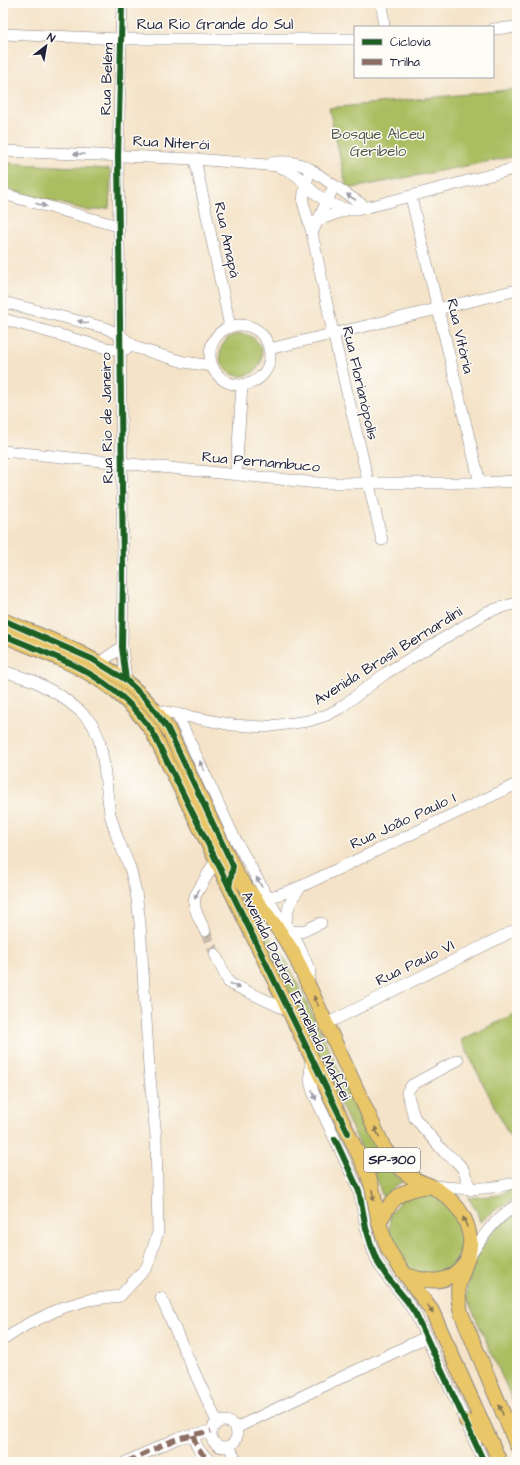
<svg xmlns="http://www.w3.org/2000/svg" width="520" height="1465" font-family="'Architects Daughter',sans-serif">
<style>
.green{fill:#aabd61;stroke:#66704e}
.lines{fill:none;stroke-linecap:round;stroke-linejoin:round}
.minor-tunnel{stroke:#cabcac;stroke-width:11;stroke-dasharray:11 5.5;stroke-linecap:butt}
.minor-casing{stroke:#8b8282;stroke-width:12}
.major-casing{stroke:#8b8282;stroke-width:16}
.minor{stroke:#fff;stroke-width:11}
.major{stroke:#e9c769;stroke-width:14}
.quiet{stroke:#8d6e63;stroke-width:5;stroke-dasharray:10 5;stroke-linecap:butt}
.cycleway-casing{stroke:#fdfcf7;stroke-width:8}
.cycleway{stroke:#1b5e20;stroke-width:6}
.oneway{fill:#9c9ca7}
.oneway2{fill:#867452}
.labels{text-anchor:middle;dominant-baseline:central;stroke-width:3;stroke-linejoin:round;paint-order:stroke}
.shield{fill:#fdfcf7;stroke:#646373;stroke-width:1}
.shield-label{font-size:14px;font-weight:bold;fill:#22223b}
.street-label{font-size:15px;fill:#22223b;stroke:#fdfcf7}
.park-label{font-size:15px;fill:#525848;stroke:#fdfcf7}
</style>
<rect width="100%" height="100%" fill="#fdfcf7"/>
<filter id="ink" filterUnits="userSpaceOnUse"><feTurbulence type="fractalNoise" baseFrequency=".025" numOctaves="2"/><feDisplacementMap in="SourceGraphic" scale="8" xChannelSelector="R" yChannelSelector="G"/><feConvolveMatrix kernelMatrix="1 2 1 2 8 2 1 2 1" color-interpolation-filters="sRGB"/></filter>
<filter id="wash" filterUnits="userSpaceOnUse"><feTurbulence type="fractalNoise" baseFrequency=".012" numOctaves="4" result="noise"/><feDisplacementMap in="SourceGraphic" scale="16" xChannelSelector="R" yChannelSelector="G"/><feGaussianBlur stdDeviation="0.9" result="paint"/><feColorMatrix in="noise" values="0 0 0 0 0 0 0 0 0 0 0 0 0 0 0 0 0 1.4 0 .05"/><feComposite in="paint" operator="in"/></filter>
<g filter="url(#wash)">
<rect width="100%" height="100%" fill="#f4e3c8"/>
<g class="green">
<polygon points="517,89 517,156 347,189 329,108"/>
<polygon points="3,163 109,169 111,175 109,208 89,211 3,188"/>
<circle cx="241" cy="355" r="21"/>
<path d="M242 901C257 922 274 940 287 962L382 1160 389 1170 404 1181 395 1186 383 1198 378 1182Z"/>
<polygon points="517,1013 517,1151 461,1040"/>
<polygon points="517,1187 517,1198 498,1208 480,1222 477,1212 468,1198 499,1195"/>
<polygon points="418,1194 435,1196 449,1208 458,1222 463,1243 455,1265 441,1274 422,1276 409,1268 392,1245 389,1232 390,1214 402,1199"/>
<path d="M517 1215V1410L466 1296C469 1273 478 1248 494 1230 499 1224 509 1218 517 1215Z"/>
</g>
</g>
<g filter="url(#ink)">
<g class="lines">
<polyline class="minor-tunnel" points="205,931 215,954"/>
<g class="minor-casing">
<g id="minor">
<polyline points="122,3 118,156 123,569 122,647 126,680"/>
<polyline points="382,3 384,27"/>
<polyline points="493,29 517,27"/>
<polyline points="3,34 121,39 355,39"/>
<path d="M3 151 195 159 278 166C284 169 291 171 297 176 303 181 309 188 315 193 327 203 341 210 357 210L517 168"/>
<polyline points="195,159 230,327"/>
<path d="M272 163C286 160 298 162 310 169L367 208"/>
<polyline points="310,169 304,192 303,202 312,233 333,333 382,540"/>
<polyline points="3,194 118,226"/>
<polyline points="411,197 480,483"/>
<polyline points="318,220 346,210"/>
<polyline points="312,233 334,186"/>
<polyline points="3,302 106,328 119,335 137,348 184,362 212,366"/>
<polyline points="3,319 106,348 119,350 126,349"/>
<circle cx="240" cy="355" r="30"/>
<polyline points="269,349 517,290"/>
<polyline points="3,451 318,483 480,483 517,481"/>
<polyline points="236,475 242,385"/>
<polyline points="99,663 122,647"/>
<polyline points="3,671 34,681 61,696 80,711 93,725 99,739 103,759 110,814 117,837 130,868 136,892 140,923 149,1068 156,1137 158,1232 147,1267 120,1296 88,1300 61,1308 26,1325 3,1340"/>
<polyline points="155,710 233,725 264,727 308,721 327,715 340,708 386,673 489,611 517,603"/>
<polyline points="177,714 234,837 278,916"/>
<path d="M254 898C273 898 285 893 302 886L517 784"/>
<polyline points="274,913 291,931 299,946 310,971 308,984"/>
<path d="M286 924C287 909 290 899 300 888"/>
<path d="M205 931C200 920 192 908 195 896L216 860"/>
<polyline points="291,931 301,932 321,923"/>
<polyline points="215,954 229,983 289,1011"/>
<polyline points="326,1024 517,929"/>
<polyline points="311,1057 310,1081 313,1092 359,1191 366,1228 372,1248 378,1263 388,1278 407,1301 416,1315 484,1462"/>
<polyline points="458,1060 412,1085 407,1092 414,1117 444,1152 456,1161 463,1169 471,1190"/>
<path d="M433 1186C463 1189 488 1191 517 1182"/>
<path d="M469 1257C484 1235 494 1219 517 1205"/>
<polyline points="161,1298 217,1422"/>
<circle cx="224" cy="1434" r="13"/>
<polyline points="236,1428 426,1337"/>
<path d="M193 1435C197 1450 201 1454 213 1462"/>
<polyline points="229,1446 237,1462"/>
<polyline points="126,1462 178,1438 211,1431"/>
</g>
</g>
<g class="major-casing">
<g id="major">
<path d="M3 620C69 648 128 665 168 729L237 875 280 932 293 952 384 1148C392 1160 400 1169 411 1177 417 1181 424 1183 431 1186 451 1197 467 1214 470 1238 472 1251 463 1270 459 1283 457 1293 459 1303 461 1313L517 1446"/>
<path d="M3 635C64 661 112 674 152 731L216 860 367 1172 372 1187 379 1223 388 1249 397 1263 432 1311 500 1462"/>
<path d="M379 1223C392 1197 401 1189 431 1186"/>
<path d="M406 1275C430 1283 448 1285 465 1263"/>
<polyline points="466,1421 489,1439"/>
</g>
</g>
<use href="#minor" class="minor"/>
<use href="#major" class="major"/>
<g class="quiet">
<path d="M193 1435C197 1450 201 1454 213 1462"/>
<polyline points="126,1462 178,1438 211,1431"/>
</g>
<g class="cycleway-casing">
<g id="cycleway">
<polyline points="122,3 118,156 123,569 122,647 126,680"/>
<polyline points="3,620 92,659 126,680 146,699 168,729 233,866 229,888"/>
<path d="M3 635C64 661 112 674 152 731L216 860 348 1133"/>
<polyline points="335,1139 359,1191 366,1228 372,1248 378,1263 388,1278 407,1301 416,1315 484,1462"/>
</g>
</g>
<use href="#cycleway" class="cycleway"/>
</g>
<defs><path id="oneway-solid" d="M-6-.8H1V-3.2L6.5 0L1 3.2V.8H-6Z"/></defs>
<g class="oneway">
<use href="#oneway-solid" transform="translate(79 154) rotate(-178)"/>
<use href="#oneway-solid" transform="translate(351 197) rotate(-147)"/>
<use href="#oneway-solid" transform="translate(41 205) rotate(16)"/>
<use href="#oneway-solid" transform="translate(83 322) rotate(-166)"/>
<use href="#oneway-solid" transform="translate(202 766) rotate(-115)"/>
<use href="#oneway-solid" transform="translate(259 882) rotate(-119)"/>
<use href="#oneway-solid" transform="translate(197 894) rotate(115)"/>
<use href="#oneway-solid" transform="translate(235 986) rotate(28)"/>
<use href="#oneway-solid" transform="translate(314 1095) rotate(67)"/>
</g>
<g class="oneway2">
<use href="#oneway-solid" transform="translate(316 1001) rotate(-115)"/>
<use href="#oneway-solid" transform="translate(377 1132) rotate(-114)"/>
<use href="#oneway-solid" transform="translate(373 1195) rotate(79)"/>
<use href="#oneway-solid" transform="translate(465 1222) rotate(-112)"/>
<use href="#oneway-solid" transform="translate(430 1309) rotate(57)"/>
<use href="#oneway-solid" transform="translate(501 1410) rotate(-112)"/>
</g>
</g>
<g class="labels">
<rect class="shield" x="364" y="1148" width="56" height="24" rx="3"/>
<g class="shield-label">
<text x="392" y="1160">SP-300</text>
</g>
<g class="street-label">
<text x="215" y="24">Rua Rio Grande do Sul</text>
<text transform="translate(107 79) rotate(-88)">Rua Belém</text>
<text transform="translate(171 143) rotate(3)">Rua Niterói</text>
<text transform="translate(227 240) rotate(78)">Rua Amapá</text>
<text transform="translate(460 336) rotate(77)">Rua Vitória</text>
<text transform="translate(360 383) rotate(77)">Rua Florianópolis</text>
<text transform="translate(107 418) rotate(-91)">Rua Rio de Janeiro</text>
<text transform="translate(261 462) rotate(5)">Rua Pernambuco</text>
<text transform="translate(388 656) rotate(-32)">Avenida Brasil Bernardini</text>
<text transform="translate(403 821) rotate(-25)">Rua João Paulo I</text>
<text transform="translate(415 963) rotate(-26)">Rua Paulo VI</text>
<text transform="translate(296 996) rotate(64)">Avenida Doutor Ermelindo Maffei</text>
</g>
<g class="park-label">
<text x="378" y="134">Bosque Alceu<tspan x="378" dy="17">Geribelo</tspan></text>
</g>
</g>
<rect width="520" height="1465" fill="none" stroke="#fdfcf7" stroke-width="16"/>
<rect x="354" y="26" width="140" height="52" fill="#fdfcf7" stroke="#a5a5ac"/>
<rect x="362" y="39" width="20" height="6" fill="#1b5e20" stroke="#a5a5ac"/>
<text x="390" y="46" font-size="12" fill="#22223b">Ciclovia</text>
<rect x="362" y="59" width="20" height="6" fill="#8d6e63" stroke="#a5a5ac"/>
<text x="390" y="66" font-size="12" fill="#22223b">Trilha</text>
<g transform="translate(46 46) rotate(31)" stroke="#fdfcf7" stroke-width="3" paint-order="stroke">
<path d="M0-3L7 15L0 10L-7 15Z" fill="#22223b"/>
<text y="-6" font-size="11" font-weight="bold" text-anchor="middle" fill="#22223b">N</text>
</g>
</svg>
